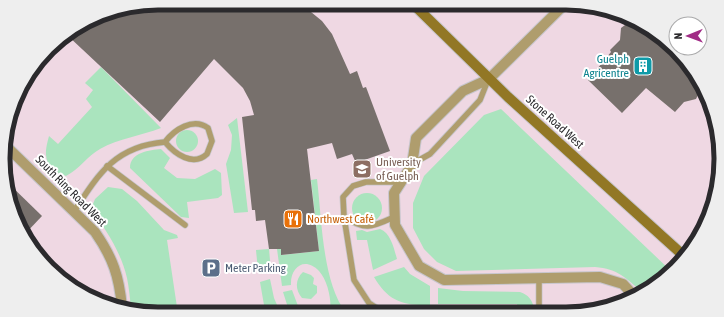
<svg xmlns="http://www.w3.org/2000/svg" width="724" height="317" font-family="'Asap Condensed',sans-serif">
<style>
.education{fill:#efd8e3}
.green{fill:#aae4be}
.building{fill:#77706c}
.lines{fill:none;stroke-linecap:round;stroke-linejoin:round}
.service-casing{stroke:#c7c6cd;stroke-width:7}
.minor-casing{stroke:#c7c6cd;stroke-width:12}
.secondary-casing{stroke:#c7c6cd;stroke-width:12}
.service{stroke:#af9d6d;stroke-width:5.5}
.minor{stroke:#af9d6d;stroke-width:10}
.secondary{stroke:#927725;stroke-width:10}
.labels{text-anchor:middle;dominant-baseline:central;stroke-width:4;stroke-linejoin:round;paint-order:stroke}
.culture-label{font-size:12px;fill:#0d838f;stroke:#fff;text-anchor:end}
.street-label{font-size:12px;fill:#2b2a2d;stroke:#fff}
.education-label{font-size:12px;fill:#785e54;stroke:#fff;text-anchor:start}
.food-label{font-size:12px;fill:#c56008;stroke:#fff;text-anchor:start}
.service-label{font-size:12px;fill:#4e5e75;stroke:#fff;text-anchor:start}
.rim{fill:none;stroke:#2b2a2d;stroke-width:5}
</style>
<rect width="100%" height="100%" fill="#e9e8f0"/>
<polygon class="education" points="159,3 566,3 625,15 675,48 709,99 721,158 709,218 689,253 660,282 625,302 586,313 158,314 99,302 56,276 24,236 4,179 6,128 24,81 56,41 108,11"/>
<g class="green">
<path d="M101 67 161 128C141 136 119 138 100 149 87 156 80 169 66 176L52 171C44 157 45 151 49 136L58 144 92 107 86 99 93 90 85 83Z"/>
<path d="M501 109 671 271 660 282 642 292C626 278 618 269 595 267L456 271 437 262 424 249 413 228V203L424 176 484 115Z"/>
<polygon points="237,118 248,212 234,213 226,164 231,150 232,135 228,125"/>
<circle cx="187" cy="141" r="11"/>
<path d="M161 149 170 158 164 168 177 178 195 179 215 169 221 173 222 195 218 198 187 202 189 218 181 217 130 168C130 152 150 150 161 149Z"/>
<path d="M317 179C322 220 322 281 346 313H330C332 301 328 281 319 271 305 256 290 267 291 285L282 286 277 249 281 248 282 255 319 251 311 180Z"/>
<path d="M108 187 122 189 137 201 164 230 177 235 178 238 167 240 178 314H158L131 309C130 298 129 288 127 278 121 252 106 230 91 209L95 199Z"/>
<circle cx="367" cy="208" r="15"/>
<path d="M380 229C391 233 394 249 397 259L373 270 367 240H357L356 231 362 230 367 232Z"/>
<polygon points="269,249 271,272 258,271 256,250"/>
<path d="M404 267 410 274 430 286V305C403 306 388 301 374 277Z"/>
<path d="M303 272 311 275 314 278 313 284 317 286V293L311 299 302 298C295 290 295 279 303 272Z"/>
<polygon points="270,279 274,298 281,314 268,314 264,305 260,282"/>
<path d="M438 288 463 291 520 292C529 295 532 300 534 308L527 313H519L517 304H438Z"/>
<polygon points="292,290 298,306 304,314 290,314 283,292"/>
</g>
<g class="building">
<polygon points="158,3 300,3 322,21 332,34 350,74 357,71 363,88 366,87 390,151 356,163 352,154 337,159 332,143 307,149 319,251 281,255 281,249 269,249 265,220 256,221 255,210 252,210 242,117 254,115 250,101 243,88 214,59 160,122 67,35 108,11"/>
<polygon points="639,24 675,48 698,83 698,95 696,99 684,102 675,112 646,88 622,113 588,80 611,52 610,50 620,40 621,28 625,25"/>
<polygon points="4,179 42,216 24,235"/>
</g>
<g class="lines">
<g class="service-casing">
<g id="service">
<polyline points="412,164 430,154 480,100 488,80"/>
<polyline points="107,166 185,225"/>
<path d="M75 210C99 173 116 146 165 142 175 154 193 167 207 154L212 141 208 128C193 117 174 130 165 142"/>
<polyline points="344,217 354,280 369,303 384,313"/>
<path d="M394 217C372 227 366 231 344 217L343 197 353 186 366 182H401"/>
<polyline points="539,313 539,278"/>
</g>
</g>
<g class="minor-casing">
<g id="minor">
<polyline points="566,3 489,79 463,91 416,138 412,165 394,193 395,225 419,266 444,280 600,277 623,284 635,297"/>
<path d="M5 145 95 232C113 258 119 276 122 307"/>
</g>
</g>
<g class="secondary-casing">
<polyline id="secondary" points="412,3 508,97 685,257"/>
</g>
<use href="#service" class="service"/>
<use href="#minor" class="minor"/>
<use href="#secondary" class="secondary"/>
</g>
<defs>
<g id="building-square" transform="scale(1)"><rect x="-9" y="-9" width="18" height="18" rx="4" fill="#0f9aa8" stroke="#fff"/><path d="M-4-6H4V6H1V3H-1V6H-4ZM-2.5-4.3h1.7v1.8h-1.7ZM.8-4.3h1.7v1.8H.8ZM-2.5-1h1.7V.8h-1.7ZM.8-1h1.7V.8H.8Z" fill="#fff"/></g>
<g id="university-square" transform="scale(1)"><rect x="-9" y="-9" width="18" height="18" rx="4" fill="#8d6e63" stroke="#fff"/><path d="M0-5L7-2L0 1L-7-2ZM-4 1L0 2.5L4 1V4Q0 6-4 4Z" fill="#fff"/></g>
<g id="restaurant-square" transform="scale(1)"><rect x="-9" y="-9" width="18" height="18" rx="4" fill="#e8710a" stroke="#fff"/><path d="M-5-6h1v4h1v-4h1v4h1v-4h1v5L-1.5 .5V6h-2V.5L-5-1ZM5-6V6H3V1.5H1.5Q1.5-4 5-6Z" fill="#fff"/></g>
<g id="parking-square" transform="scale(1)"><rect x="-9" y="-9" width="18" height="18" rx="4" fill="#5c6f8a" stroke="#fff"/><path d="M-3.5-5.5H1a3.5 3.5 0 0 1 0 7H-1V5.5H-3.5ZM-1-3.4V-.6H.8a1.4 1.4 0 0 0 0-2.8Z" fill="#fff"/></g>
</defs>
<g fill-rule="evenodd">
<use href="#building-square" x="643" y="66"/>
<use href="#university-square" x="362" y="169"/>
<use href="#restaurant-square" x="293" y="219"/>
<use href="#parking-square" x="211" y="268"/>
</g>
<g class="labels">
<g class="culture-label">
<text x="629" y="59">Guelph<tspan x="629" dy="14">Agricentre</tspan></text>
</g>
<g class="street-label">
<text transform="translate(555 122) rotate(42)">Stone Road West</text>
<text transform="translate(71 191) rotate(45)">South Ring Road West</text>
</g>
<g class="education-label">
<text x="376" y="162">University<tspan x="376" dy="14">of Guelph</tspan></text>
</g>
<g class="food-label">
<text x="307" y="219">Northwest Café</text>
</g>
<g class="service-label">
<text x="225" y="268">Meter Parking</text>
</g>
</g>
<path d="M0 0H724V317H0ZM158 10H566A148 148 0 0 1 714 158V159A148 148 0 0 1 566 307H158A148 148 0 0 1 10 159V158A148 148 0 0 1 158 10Z" fill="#eee" fill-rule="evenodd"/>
<path class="rim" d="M158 10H566A148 148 0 0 1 714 158V159A148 148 0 0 1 566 307H158A148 148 0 0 1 10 159V158A148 148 0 0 1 158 10Z"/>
<g transform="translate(688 36) rotate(269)"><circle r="19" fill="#ffffff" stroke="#aaaaab"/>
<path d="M0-3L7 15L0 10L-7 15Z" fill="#a12c86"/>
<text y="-6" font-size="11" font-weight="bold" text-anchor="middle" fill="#2b2a2d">N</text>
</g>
</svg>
